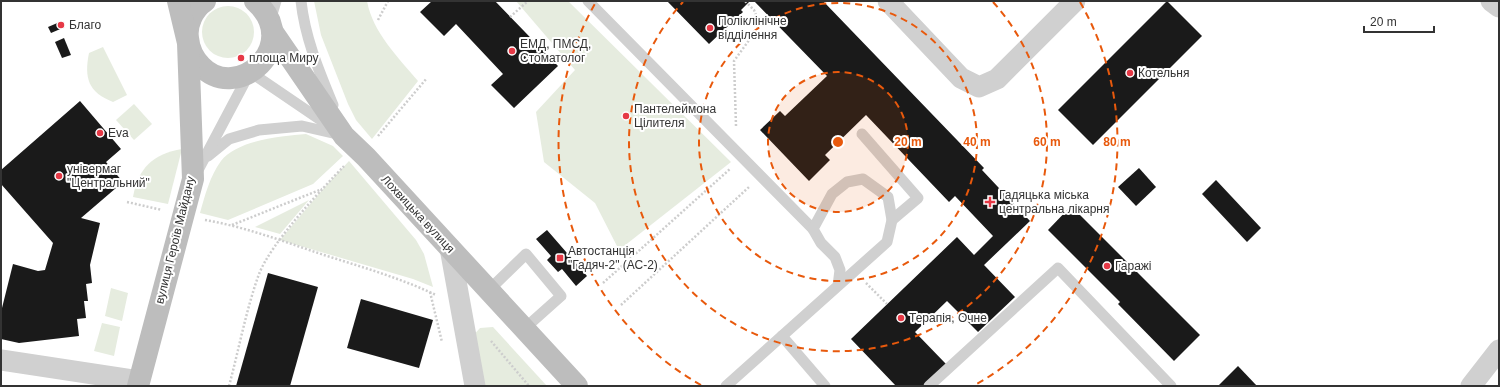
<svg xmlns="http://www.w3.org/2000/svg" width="1500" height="387" font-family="Arial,sans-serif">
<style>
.green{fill:#e6ecdf}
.building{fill:#1a1a1a}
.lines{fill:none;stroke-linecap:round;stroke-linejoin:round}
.path{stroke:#cdcdcd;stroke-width:2.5;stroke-dasharray:2 2;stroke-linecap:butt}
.lane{stroke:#d0d0d0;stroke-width:11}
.street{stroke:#d0d0d0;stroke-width:21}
.secondary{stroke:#bdbdbd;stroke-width:22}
.ring{fill:none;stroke:#e8590c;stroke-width:2;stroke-dasharray:7 5}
.poi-dot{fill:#e63946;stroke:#fff;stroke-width:1.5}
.labels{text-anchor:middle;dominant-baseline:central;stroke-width:4;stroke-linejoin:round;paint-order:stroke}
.poi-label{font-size:12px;fill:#333;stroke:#fff;text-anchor:start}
.street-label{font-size:12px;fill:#333;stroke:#fff}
.centre{fill:#e8590c;stroke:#fff;stroke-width:2}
.ring-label{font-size:12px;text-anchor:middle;font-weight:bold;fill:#e8590c;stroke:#fff;stroke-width:4;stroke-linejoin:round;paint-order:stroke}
</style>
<rect width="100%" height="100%" fill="#fff"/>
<g class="green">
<path d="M314 1H367C373 33 398 57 418 81L372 139 356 120 348 104 321 35Z"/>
<polygon points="516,1 568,1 731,162 619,250 595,203 544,162 536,112 575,70"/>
<circle cx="228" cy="32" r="26"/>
<path d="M103 47 127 95 113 102C88 92 84 78 89 53Z"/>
<polygon points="134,104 152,124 134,140 116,120"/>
<path d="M306 134 333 146 343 156 313 184 228 220 200 213C205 195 210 176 221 161 237 140 282 136 306 134Z"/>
<path d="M182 149 168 204 133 197C138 168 153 154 182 149Z"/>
<polygon points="349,161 416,240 424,254 433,287 413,279 280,240 323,189"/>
<polygon points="309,200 280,234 255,227"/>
<polygon points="111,288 128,293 122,321 105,316"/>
<polygon points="102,323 120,327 114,356 94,351"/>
<polygon points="493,327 547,386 480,386 471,338 480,328"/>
</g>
<g class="building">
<polygon points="432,1 495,1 558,66 514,108 491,85 503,74 456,24 444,36 420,12"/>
<polygon points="667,1 750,1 741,10 743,12 709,44"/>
<polygon points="754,1 823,1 984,168 982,170 1030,221 984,265 1015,297 978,332 947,301 915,332 946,364 923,386 896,386 851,339 957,237 974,255 993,236 955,196 949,202 866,115 825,155 830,160 809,181 760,130 780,111 785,116 827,76"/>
<polygon points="1167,1 1202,36 1093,145 1058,110"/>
<polygon points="62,21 65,27 51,33 48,27"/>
<polygon points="64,38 71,55 62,58 55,42"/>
<polygon points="80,101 121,149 106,162 123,182 81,218 100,223 90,265 92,283 86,284 88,301 84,301 86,318 77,319 79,336 19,343 1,339 1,312 13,264 38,271 45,270 53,243 1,184 1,170"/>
<polygon points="1139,168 1156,187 1136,206 1118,187"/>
<polygon points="1216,180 1261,228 1247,242 1202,194"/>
<polygon points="1071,206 1200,335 1174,361 1118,304 1120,302 1048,230"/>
<polygon points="547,230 587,276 576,286 562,269 558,272 547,260 551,256 536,239"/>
<polygon points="268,273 318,287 290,386 236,386"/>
<polygon points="361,299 433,320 419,368 347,348"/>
<polygon points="1238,366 1257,386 1218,386"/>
</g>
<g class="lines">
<g class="path">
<polyline points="510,17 528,1"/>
<polyline points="378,20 388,1"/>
<polyline points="736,126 734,61 760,25 754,10 745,1"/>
<polyline points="378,136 427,78"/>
<polyline points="127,202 162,210"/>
<path d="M205 220C246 227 285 242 324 255 362 267 400 278 436 295"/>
<polyline points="232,225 322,189"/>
<polyline points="603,283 730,169"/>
<polyline points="866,283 887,304"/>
<polyline points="430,292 442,342"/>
<polyline points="621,305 749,187"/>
<polyline points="491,341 529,386"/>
<path d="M229 386C239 349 246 310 259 274 271 243 320 191 344 166"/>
</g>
<g class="lane">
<path d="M301 1C305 38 319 71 333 105"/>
<polyline points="588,1 813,229"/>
<polyline points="270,21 276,1"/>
<polyline points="862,134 918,198 892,220"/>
<polyline points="208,156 229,139 259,130 302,126 337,134"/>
<polyline points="196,174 250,72 331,127"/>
<polyline points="489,290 526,254 561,296 524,329"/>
<polyline points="782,336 825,386"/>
<polyline points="726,386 887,242 892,220 888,197 863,179 847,182 832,194 813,229 821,243 835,257 840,270 838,286"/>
<polyline points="929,386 1058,268 1171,386"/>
</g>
<g class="street">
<polyline points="888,1 961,78 979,87 997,79 1075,1"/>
<polyline points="1491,1 1499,7"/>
<polyline points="450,248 475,386"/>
<polyline points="1,360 139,381"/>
<polyline points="1471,386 1499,350"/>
</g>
<g class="secondary">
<path d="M205 1C193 9 186 25 188 38 189 49 193 58 201 66 237 104 304 45 255 1"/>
<polyline points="272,31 344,136 366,157 577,386"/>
<polyline points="138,386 193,179 188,43 178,1"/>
</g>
</g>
<circle cx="838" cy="142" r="70" fill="#e8590c" fill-opacity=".12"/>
<g class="ring">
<circle cx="838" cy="142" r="70"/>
<circle cx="838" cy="142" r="139"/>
<path d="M993 2A209 209 0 1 1 683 2"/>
<path d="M701 385A279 279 0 0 1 596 2M1080 2A279 279 0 0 1 975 385"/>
</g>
<g class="poi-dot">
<circle cx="61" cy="25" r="4"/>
<circle cx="710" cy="28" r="4"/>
<circle cx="512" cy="51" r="4"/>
<circle cx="241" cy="58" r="4"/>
<circle cx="1130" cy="73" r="4"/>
<circle cx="626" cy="116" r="4"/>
<circle cx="100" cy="133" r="4"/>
<circle cx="59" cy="176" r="4"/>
<path d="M988 196h4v4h4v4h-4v4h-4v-4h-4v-4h4z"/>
<rect x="556" y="254" width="8" height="8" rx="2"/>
<circle cx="1107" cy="266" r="4"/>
<circle cx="901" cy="318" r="4"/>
</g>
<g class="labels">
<g class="poi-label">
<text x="718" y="21">Поліклінічне<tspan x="718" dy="14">відділення</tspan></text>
<text x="69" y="25">Благо</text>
<text x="520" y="44">ЕМД, ПМСД,<tspan x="520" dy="14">Стоматолог</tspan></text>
<text x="249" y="58">площа Миру</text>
<text x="1138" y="73">Котельня</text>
<text x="634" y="109">Пантелеймона<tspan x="634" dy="14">Цілителя</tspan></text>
<text x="108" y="133">Eva</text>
<text x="67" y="169">універмаг<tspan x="67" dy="14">"Центральний"</tspan></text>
<text x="999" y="195">Гадяцька міська<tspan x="999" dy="14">центральна лікарня</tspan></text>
<text x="568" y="251">Автостанція<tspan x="568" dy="14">"Гадяч-2" (АС-2)</tspan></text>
<text x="1115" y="266">Гаражі</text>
<text x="909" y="318">Терапія, Очне</text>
</g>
<g class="street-label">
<text transform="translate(418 214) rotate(47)">Лохвицька вулиця</text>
<text transform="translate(175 240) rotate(-76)">вулиця Героїв Майдану</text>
</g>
</g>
<circle cx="838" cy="142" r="6" class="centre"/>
<g class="ring-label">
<text x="908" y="146">20 m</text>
<text x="977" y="146">40 m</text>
<text x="1047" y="146">60 m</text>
<text x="1117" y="146">80 m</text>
</g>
<rect width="1500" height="387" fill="none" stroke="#333333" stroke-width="4"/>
<path d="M1364 26v6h70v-6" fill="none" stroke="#333333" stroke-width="2"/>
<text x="1370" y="26" font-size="12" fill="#333333" stroke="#ffffff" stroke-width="3" paint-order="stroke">20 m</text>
</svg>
